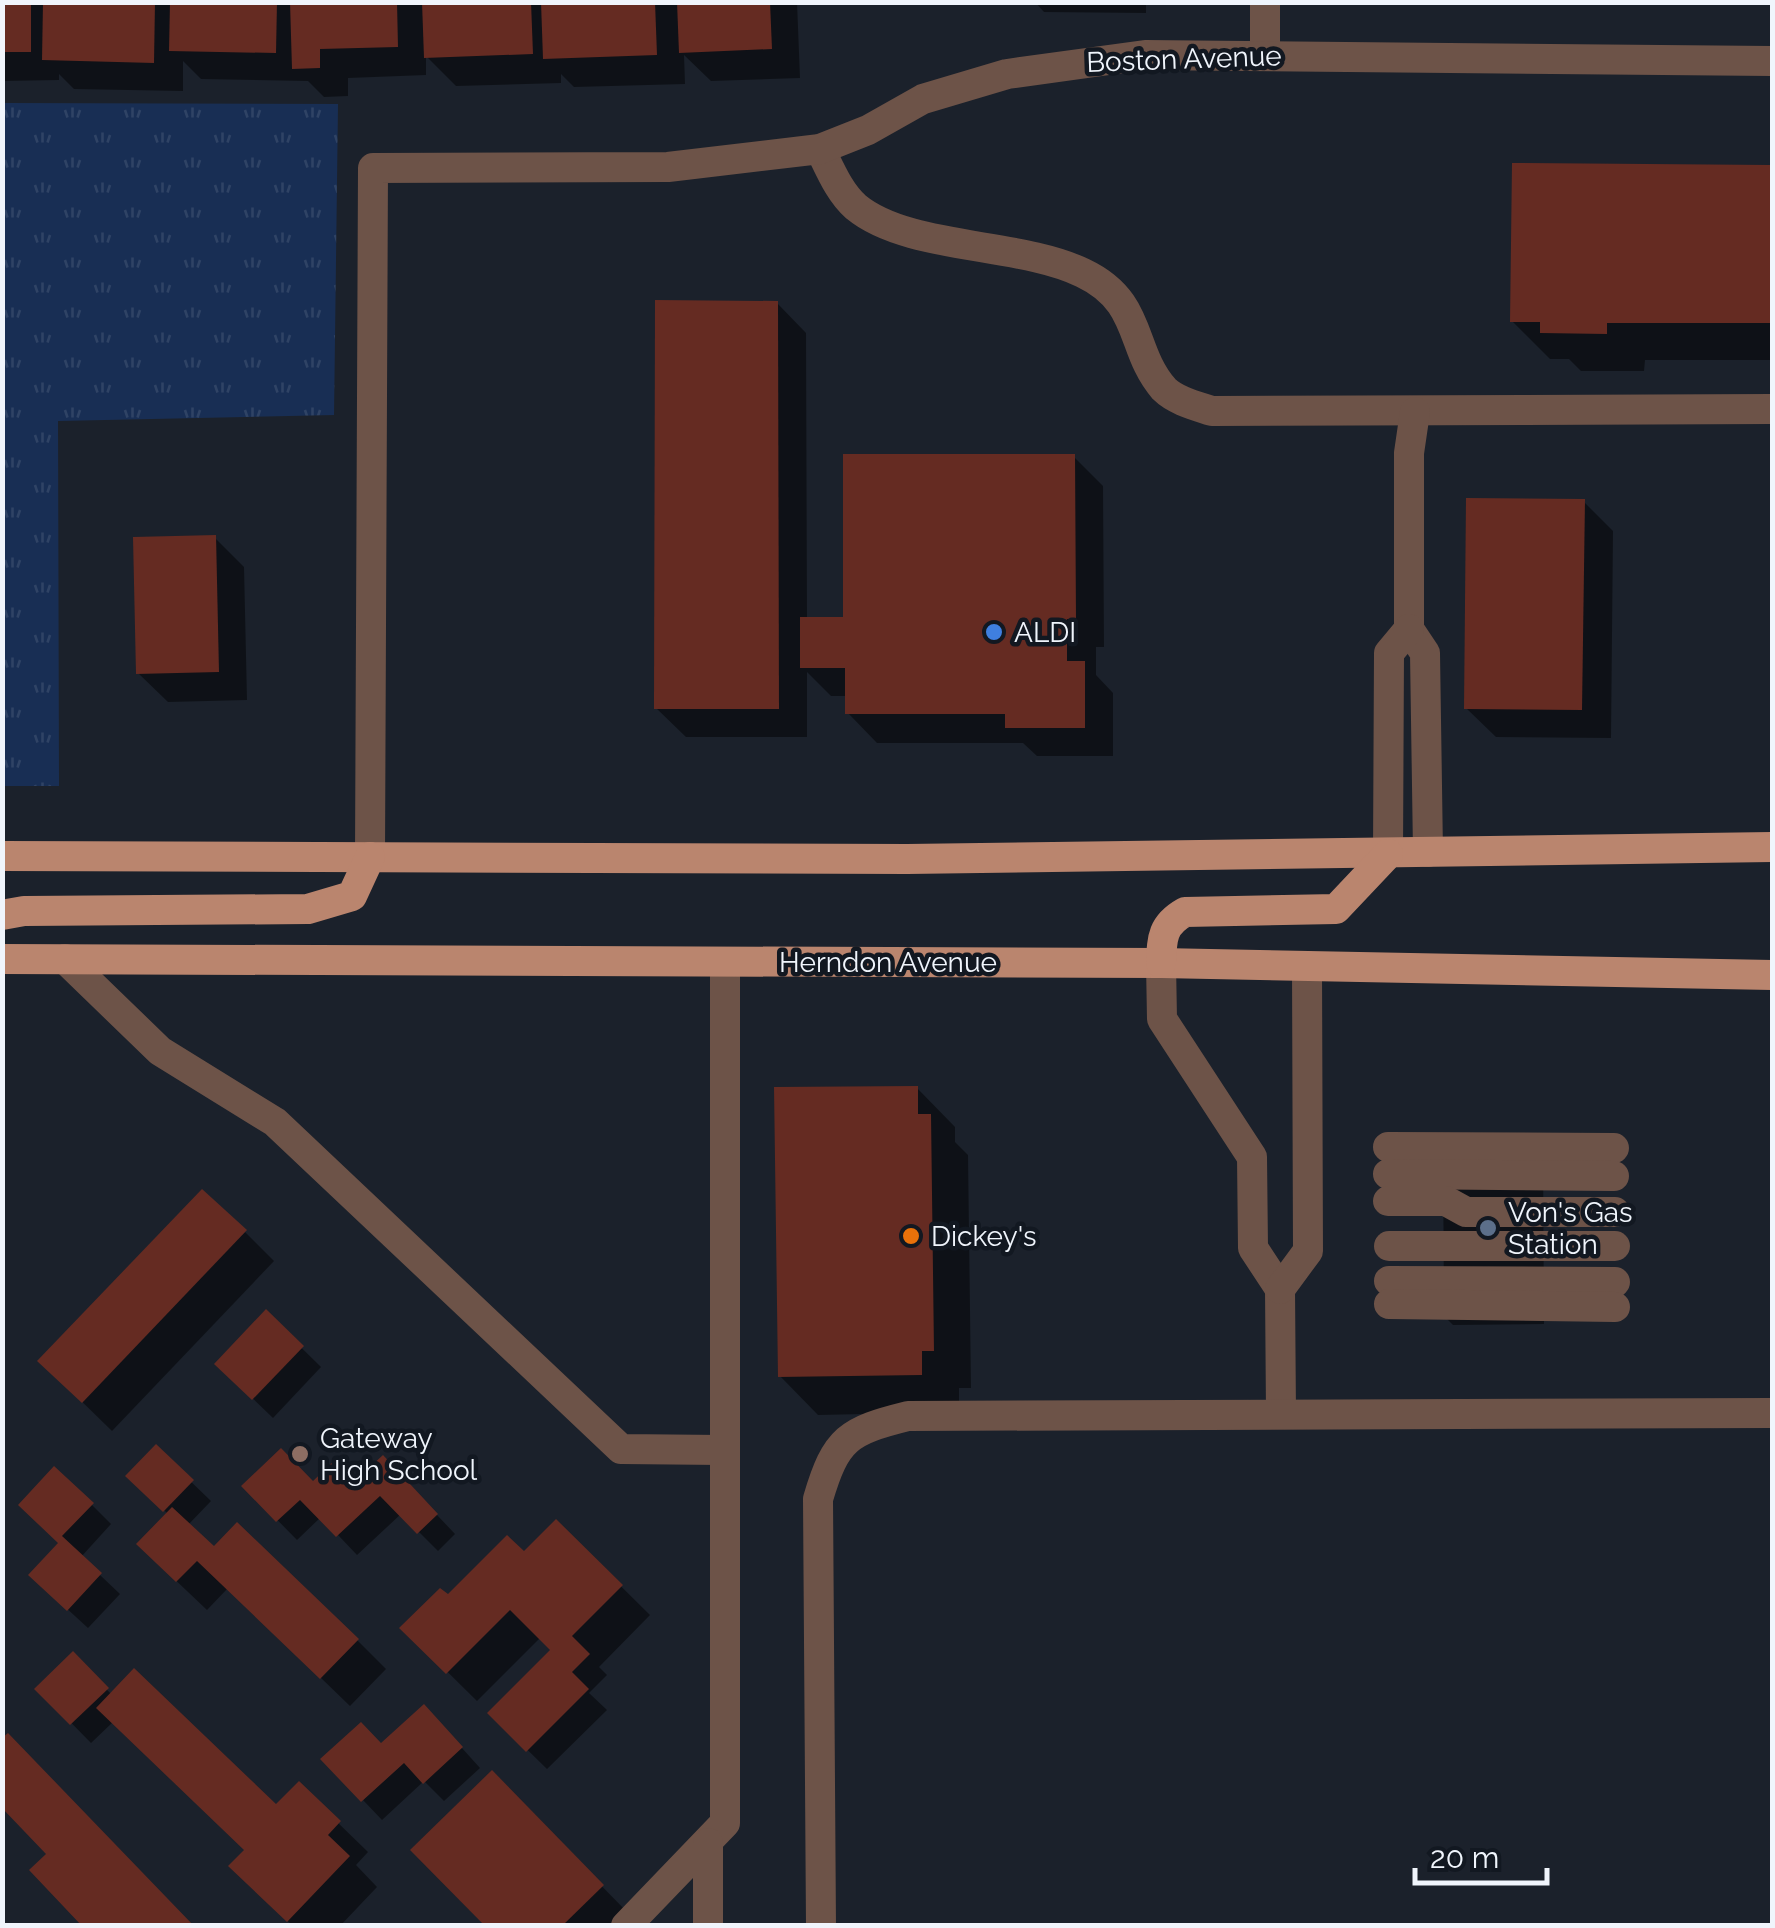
<svg xmlns="http://www.w3.org/2000/svg" width="1775" height="1928" font-family="Raleway,sans-serif">
<style>
.grass{fill:url(#grass-tufts)}
.shadow{fill:#0007}
.building{fill:#652b22}
.lines{fill:none;stroke-linecap:round;stroke-linejoin:round}
.minor{stroke:#6d5348;stroke-width:30}
.major{stroke:#ba856e;stroke-width:30}
.shop-dot{fill:#3f7fe0;stroke:#121821;stroke-width:4}
.service-dot{fill:#5c6f8a;stroke:#121821;stroke-width:4}
.food-dot{fill:#e8710a;stroke:#121821;stroke-width:4}
.education-dot{fill:#8d6e63;stroke:#121821;stroke-width:4}
.labels{text-anchor:middle;dominant-baseline:central;stroke-width:9;stroke-linejoin:round;paint-order:stroke}
.street-label{font-size:28px;fill:#f0f5fc;stroke:#121821}
.poi-label{font-size:28px;fill:#f0f5fc;stroke:#121821;text-anchor:start}
</style>
<defs>
<pattern id="grass-tufts" width="24" height="20" patternUnits="userSpaceOnUse" patternTransform="scale(2.5)"><rect width="24" height="20" fill="#182e54"/><path d="M3 7l-1-3M5 7V3M7 7l1-3M15 17l-1-3M17 17v-4M19 17l1-3" fill="none" stroke="#2f4365"/></pattern>
</defs>
<rect width="100%" height="100%" fill="#1b212b"/>
<polygon class="grass" points="3,103 338,104 334,415 58,421 59,786 3,786"/>
<g class="shadow">
<polygon points="2,2 797,2 800,78 711,81 684,55 685,84 574,87 561,74 561,83 456,86 426,56 426,75 348,78 348,96 324,97 308,81 201,79 183,61 183,91 74,89 59,74 59,80 2,81"/>
<polygon points="1035,2 1146,2 1146,13 1044,12"/>
<polygon points="1423,2 1496,2 1496,4 1425,4"/>
<polygon points="1514,166 1772,167 1772,360 1645,360 1644,371 1581,371 1569,359 1550,359 1512,321"/>
<polygon points="777,303 806,333 807,619 845,619 1074,457 1103,486 1104,647 1096,647 1096,675 1113,693 1113,756 1037,756 1023,743 877,743 848,713 848,696 831,696 807,672 807,737 686,737 656,708"/>
<polygon points="1584,502 1613,531 1611,738 1496,737 1466,708"/>
<polygon points="215,538 244,567 247,700 168,702 138,673"/>
<polygon points="917,1088 955,1127 955,1142 968,1155 971,1388 959,1388 959,1412 818,1415 780,1376"/>
<polygon points="1443,1143 1543,1152 1544,1324 1453,1325 1444,1316"/>
<polygon points="245,1232 274,1261 112,1431 70,1390"/>
<polygon points="266,1313 321,1367 273,1418 217,1364"/>
<polygon points="156,1448 211,1501 188,1525 214,1550 357,1640 386,1669 350,1706 228,1588 207,1610 168,1573 168,1514 129,1476"/>
<polygon points="402,1478 455,1534 438,1551 401,1514 357,1555 321,1517 297,1540 244,1486"/>
<polygon points="22,1505 92,1505 111,1524 81,1557 120,1594 88,1628 51,1594 61,1543"/>
<polygon points="556,1522 650,1615 599,1667 607,1675 589,1693 607,1710 547,1769 490,1713 553,1650 541,1637 477,1701 403,1628 524,1555"/>
<polygon points="73,1655 112,1695 276,1808 299,1785 368,1852 356,1865 377,1887 340,1926 293,1926 260,1895 246,1850 113,1722 91,1743 38,1689"/>
<polygon points="443,1727 480,1768 444,1801 424,1781 382,1820 363,1800"/>
<polygon points="492,1774 631,1916 621,1926 488,1926"/>
</g>
<g class="building">
<rect x="2" y="2" width="29" height="50"/>
<polygon points="43,2 155,2 154,63 42,60"/>
<polygon points="170,2 277,2 276,53 169,51"/>
<polygon points="290,2 397,2 398,47 320,49 320,68 292,69"/>
<polygon points="422,2 531,2 533,54 424,58"/>
<polygon points="541,2 655,2 657,55 543,59"/>
<polygon points="677,2 770,2 772,49 679,53"/>
<polygon points="1512,163 1772,165 1772,323 1607,323 1607,334 1540,333 1540,322 1510,322"/>
<polygon points="655,300 778,301 779,709 654,709"/>
<polygon points="843,454 1075,454 1076,619 1067,619 1067,661 1085,661 1085,728 1005,728 1005,714 845,714 845,668 800,668 800,617 843,617"/>
<polygon points="1466,498 1585,499 1582,710 1464,709"/>
<polygon points="216,535 219,672 136,674 133,537"/>
<polygon points="918,1086 918,1114 931,1114 934,1351 922,1351 922,1375 778,1377 774,1087"/>
<polygon points="202,1189 247,1230 82,1403 37,1361"/>
<polygon points="266,1309 304,1346 252,1400 214,1364"/>
<polygon points="156,1444 194,1480 163,1512 125,1476"/>
<polygon points="281,1448 313,1481 337,1458 357,1479 383,1455 438,1514 417,1534 380,1496 336,1537 300,1500 276,1522 241,1486"/>
<polygon points="54,1466 94,1503 62,1536 102,1573 67,1611 28,1575 58,1543 18,1505"/>
<polygon points="172,1507 214,1546 237,1522 359,1639 320,1679 197,1561 176,1582 136,1544"/>
<polygon points="556,1519 623,1585 572,1636 590,1654 572,1672 589,1689 526,1752 487,1713 550,1650 510,1610 446,1674 399,1628 440,1588 448,1594 507,1535 524,1551"/>
<polygon points="73,1651 109,1688 70,1725 34,1689"/>
<polygon points="134,1668 276,1804 299,1781 341,1821 328,1835 350,1856 287,1922 228,1866 244,1850 96,1708"/>
<polygon points="424,1704 463,1747 423,1784 404,1763 361,1802 320,1759 361,1722 381,1743"/>
<polygon points="8,1733 194,1926 82,1926 29,1870 46,1854 2,1808 2,1738"/>
<polygon points="492,1770 604,1885 562,1926 485,1926 410,1850"/>
</g>
<g class="lines">
<g class="minor">
<polyline points="1265,55 1265,2"/>
<path d="M820 149C830 169 839 192 856 207 908 250 1020 242 1083 273 1144 302 1129 349 1164 389 1176 401 1197 406 1212 411L1772 409"/>
<polyline points="1415,412 1409,453 1409,629 1425,653 1428,852"/>
<polyline points="1388,854 1389,653 1409,629"/>
<polyline points="370,857 373,168 668,167 820,149 868,130 923,99 1007,74 1145,55 1772,61"/>
<polyline points="65,959 160,1051 275,1122 621,1449 722,1450"/>
<polyline points="1161,963 1162,1019 1252,1157 1253,1248 1280,1289 1281,1414"/>
<polyline points="1388,1147 1614,1148"/>
<polyline points="1388,1174 1614,1176"/>
<polyline points="1388,1201 1446,1201 1466,1212 1615,1212"/>
<polyline points="1389,1246 1615,1246"/>
<polyline points="1389,1281 1615,1282"/>
<polyline points="1280,1289 1308,1251 1307,966"/>
<polyline points="1389,1304 1615,1307"/>
<polyline points="626,1926 725,1823 725,962"/>
<polyline points="708,1926 708,1843"/>
<path d="M821 1926 818 1499C836 1438 848 1431 908 1416L1772 1413"/>
</g>
<g class="major">
<polyline points="2,856 907,859 1772,847"/>
<polyline points="2,915 24,911 308,909 352,896 370,857"/>
<polyline points="2,959 1161,963 1772,975"/>
<path d="M1161 963C1162 938 1162 925 1185 912L1336 909 1388 854"/>
</g>
</g>
<circle class="shop-dot" cx="994" cy="632" r="10"/>
<circle class="service-dot" cx="1488" cy="1228" r="10"/>
<circle class="food-dot" cx="911" cy="1236" r="10"/>
<circle class="education-dot" cx="300" cy="1454" r="10"/>
<g class="labels">
<g class="street-label">
<text transform="translate(1184 59) rotate(-2)">Boston Avenue</text>
<text x="888" y="962">Herndon Avenue</text>
</g>
<g class="poi-label">
<text x="1014" y="632">ALDI</text>
<text x="1508" y="1212">Von's Gas<tspan x="1508" dy="32">Station</tspan></text>
<text x="931" y="1236">Dickey's</text>
<text x="320" y="1438">Gateway<tspan x="320" dy="32">High School</tspan></text>
</g>
</g>
<rect width="1775" height="1928" fill="none" stroke="#f0f5fc" stroke-width="10"/>
<path d="M1415 1868v15h132v-15" fill="none" stroke="#f0f5fc" stroke-width="5"/>
<text x="1430" y="1868" font-size="30" fill="#f0f5fc" stroke="#121821" stroke-width="8" paint-order="stroke">20 m</text>
</svg>
